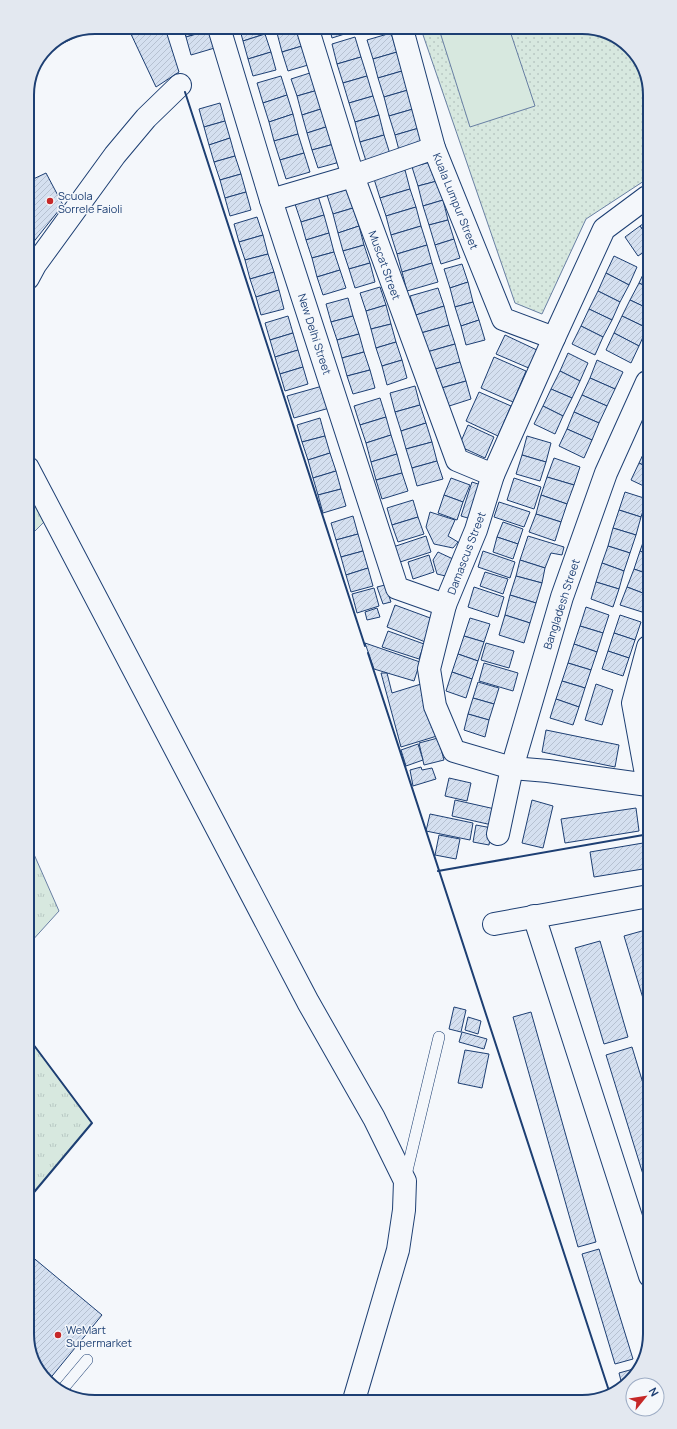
<svg xmlns="http://www.w3.org/2000/svg" width="677" height="1429" font-family="Manrope,sans-serif">
<style>
.grass{fill:url(#grass-tufts);stroke:#687fa3}
.park{fill:url(#park-dots);stroke:#687fa3}
.garden{fill:#d7e8df;stroke:#687fa3}
.building{fill:url(#building-hatch);stroke:#1d3f73}
.lines{fill:none;stroke-linecap:round;stroke-linejoin:round}
.service-casing{stroke:#1d3f73;stroke-width:12}
.minor-casing{stroke:#1d3f73;stroke-width:24}
.service{stroke:#f4f7fb;stroke-width:11}
.minor{stroke:#f4f7fb;stroke-width:22}
.wall{stroke:#1d3f73;stroke-width:2}
.poi-dot{fill:#c62828;stroke:#f4f7fb;stroke-width:1.5}
.labels{text-anchor:middle;dominant-baseline:central;stroke-width:3;stroke-linejoin:round;paint-order:stroke}
.poi-label{font-size:11px;fill:#1d3f73;stroke:#f4f7fb;text-anchor:start}
.street-label{font-size:11px;fill:#1d3f73;stroke:#f4f7fb}
.rim{fill:none;stroke:#1d3f73;stroke-width:2}
</style>
<defs>
<pattern id="grass-tufts" width="24" height="20" patternUnits="userSpaceOnUse"><rect width="24" height="20" fill="#d7e8df"/><path d="M3 7l-1-3M5 7V3M7 7l1-3M15 17l-1-3M17 17v-4M19 17l1-3" fill="none" stroke="#b8c8c3"/></pattern>
<pattern id="park-dots" width="8" height="8" patternUnits="userSpaceOnUse"><rect width="8" height="8" fill="#d7e8df"/><path d="M2 2h.1M6 6h.1" fill="none" stroke="#b8c8c3" stroke-width="1.8" stroke-linecap="round"/></pattern>
<pattern id="building-hatch" width="6" height="6" patternUnits="userSpaceOnUse"><rect width="6" height="6" fill="#d5e0f0"/><path d="M-1 1l2-2M0 6l6-6M5 7l2-2" fill="none" stroke="#b6c1d1"/></pattern>
</defs>
<rect width="100%" height="100%" fill="#f4f7fb"/>
<g class="grass">
<polygon points="28,485 46,520 28,538"/>
<polygon points="29,843 59,911 30,943"/>
<polygon points="30,1040 92,1123 30,1197"/>
</g>
<polygon class="park" points="587,27 623,41 646,73 647,179 586,219 542,314 515,303 421,29"/>
<polygon class="garden" points="509,28 535,106 470,127 439,29"/>
<g class="building">
<polygon points="353,29 354,31 332,38 330,30"/>
<polygon points="240,30 264,30 265,34 243,41"/>
<polygon points="288,30 297,30 302,46 282,52 277,33"/>
<polygon points="166,31 179,72 156,87 130,32"/>
<polygon points="184,31 207,31 186,37"/>
<polygon points="207,31 213,31 218,47 191,55 186,37"/>
<polygon points="69,32 86,32 45,52 47,47"/>
<polygon points="391,33 397,52 373,59 367,40"/>
<polygon points="265,34 271,52 248,59 243,41"/>
<polygon points="355,37 361,57 337,64 332,44"/>
<polygon points="302,46 308,65 288,71 282,52"/>
<polygon points="271,52 276,70 253,76 248,59"/>
<polygon points="397,52 402,71 378,78 373,59"/>
<polygon points="361,57 367,76 343,83 337,64"/>
<polygon points="402,71 408,90 384,97 378,78"/>
<polygon points="313,72 318,90 297,96 291,79"/>
<polygon points="281,76 287,95 263,103 257,83"/>
<polygon points="367,76 373,96 349,103 343,83"/>
<polygon points="318,90 324,108 302,115 297,96"/>
<polygon points="408,90 413,109 389,116 384,97"/>
<polygon points="287,95 293,114 269,122 263,103"/>
<polygon points="373,96 379,115 355,122 349,103"/>
<polygon points="220,103 225,121 204,127 199,109"/>
<polygon points="324,108 329,126 307,133 302,115"/>
<polygon points="413,109 419,128 395,135 389,116"/>
<polygon points="293,114 298,134 274,141 269,122"/>
<polygon points="379,115 384,135 360,142 355,122"/>
<polygon points="225,121 230,138 209,145 204,127"/>
<polygon points="329,126 334,144 312,150 307,133"/>
<polygon points="419,128 425,147 400,154 395,135"/>
<polygon points="298,134 304,153 280,160 274,141"/>
<polygon points="384,135 390,154 366,161 360,142"/>
<polygon points="230,138 235,156 214,162 209,145"/>
<polygon points="334,144 340,162 318,168 312,150"/>
<polygon points="304,153 310,172 286,179 280,160"/>
<polygon points="235,156 241,174 220,180 214,162"/>
<polygon points="431,162 437,181 418,186 412,167"/>
<polygon points="405,170 410,189 380,198 374,179"/>
<polygon points="46,173 63,205 28,249 27,182"/>
<polygon points="241,174 246,192 225,198 220,180"/>
<polygon points="437,181 443,200 423,206 418,186"/>
<polygon points="348,189 353,208 333,214 327,195"/>
<polygon points="410,189 416,207 386,216 380,198"/>
<polygon points="246,192 251,210 230,216 225,198"/>
<polygon points="318,196 324,215 301,222 295,204"/>
<polygon points="443,200 448,220 429,225 423,206"/>
<polygon points="416,207 421,226 391,235 386,216"/>
<polygon points="353,208 359,226 338,233 333,214"/>
<polygon points="324,215 329,233 306,240 301,222"/>
<polygon points="257,217 263,235 239,242 234,224"/>
<polygon points="448,220 454,239 435,245 429,225"/>
<polygon points="647,221 647,236 640,226"/>
<polygon points="359,226 364,245 343,251 338,233"/>
<polygon points="421,226 427,245 397,254 391,235"/>
<polygon points="640,226 647,236 647,250 638,256 625,237"/>
<polygon points="329,233 334,252 312,258 306,240"/>
<polygon points="263,235 268,254 245,260 239,242"/>
<polygon points="454,239 460,258 441,264 435,245"/>
<polygon points="364,245 370,263 349,269 343,251"/>
<polygon points="427,245 432,263 402,272 397,254"/>
<polygon points="334,252 340,270 317,277 312,258"/>
<polygon points="268,254 274,272 250,279 245,260"/>
<polygon points="614,256 637,267 629,285 606,273"/>
<polygon points="370,263 375,282 355,288 349,269"/>
<polygon points="432,263 438,282 407,291 402,272"/>
<polygon points="462,264 468,282 450,288 444,269"/>
<polygon points="647,266 647,287 639,283"/>
<polygon points="340,270 346,288 323,295 317,277"/>
<polygon points="274,272 279,290 256,297 250,279"/>
<polygon points="606,273 629,285 620,302 598,291"/>
<polygon points="468,282 473,302 455,307 450,288"/>
<polygon points="639,283 647,287 647,308 630,300"/>
<polygon points="380,287 386,305 366,311 360,293"/>
<polygon points="438,288 444,306 416,315 410,296"/>
<polygon points="279,290 284,309 261,315 256,297"/>
<polygon points="598,291 620,302 612,320 589,309"/>
<polygon points="348,298 353,316 331,322 326,304"/>
<polygon points="630,300 647,308 647,328 622,316"/>
<polygon points="473,302 479,320 461,326 455,307"/>
<polygon points="386,305 391,324 371,329 366,311"/>
<polygon points="444,306 449,325 421,333 416,315"/>
<polygon points="589,309 612,320 603,337 581,326"/>
<polygon points="288,316 293,333 270,340 265,323"/>
<polygon points="353,316 359,334 337,340 331,322"/>
<polygon points="622,316 647,328 639,346 614,333"/>
<polygon points="479,320 485,340 466,345 461,326"/>
<polygon points="391,324 396,342 376,348 371,329"/>
<polygon points="449,325 455,344 427,352 421,333"/>
<polygon points="581,326 603,337 595,355 572,344"/>
<polygon points="293,333 298,350 275,357 270,340"/>
<polygon points="614,333 639,346 631,363 606,350"/>
<polygon points="359,334 364,352 342,358 337,340"/>
<polygon points="505,335 539,351 531,369 496,354"/>
<polygon points="396,342 402,360 382,366 376,348"/>
<polygon points="455,344 460,362 432,370 427,352"/>
<polygon points="298,350 303,367 280,374 275,357"/>
<polygon points="364,352 370,370 347,376 342,358"/>
<polygon points="568,353 588,363 580,381 560,371"/>
<polygon points="494,357 526,371 513,402 481,388"/>
<polygon points="402,360 407,378 387,385 382,366"/>
<polygon points="597,360 623,372 615,389 590,378"/>
<polygon points="460,362 466,381 438,389 432,370"/>
<polygon points="303,367 308,384 285,391 280,374"/>
<polygon points="370,370 375,388 353,394 347,376"/>
<polygon points="560,371 580,381 572,398 551,389"/>
<polygon points="590,378 615,389 607,406 582,395"/>
<polygon points="466,381 471,399 443,408 438,389"/>
<polygon points="326,385 333,407 294,418 287,396"/>
<polygon points="415,386 420,405 395,412 390,393"/>
<polygon points="551,389 572,398 563,416 543,406"/>
<polygon points="479,392 511,406 498,436 466,421"/>
<polygon points="582,395 607,406 599,423 574,412"/>
<polygon points="380,398 386,417 360,425 354,406"/>
<polygon points="420,405 426,423 401,431 395,412"/>
<polygon points="543,406 563,416 555,434 534,424"/>
<polygon points="574,412 599,423 592,440 567,429"/>
<polygon points="386,417 391,435 366,443 360,425"/>
<polygon points="320,418 325,436 302,442 297,425"/>
<polygon points="426,423 432,442 406,449 401,431"/>
<polygon points="468,425 494,437 485,458 459,446"/>
<polygon points="567,429 592,440 584,458 559,446"/>
<polygon points="391,435 397,454 371,462 366,443"/>
<polygon points="325,436 330,453 308,460 302,442"/>
<polygon points="527,436 551,443 546,462 522,455"/>
<polygon points="432,442 437,461 412,468 406,449"/>
<polygon points="647,446 647,467 639,463"/>
<polygon points="330,453 336,471 313,478 308,460"/>
<polygon points="397,454 402,473 376,480 371,462"/>
<polygon points="522,455 546,462 540,481 516,474"/>
<polygon points="554,458 580,467 574,485 547,477"/>
<polygon points="437,461 443,479 417,486 412,468"/>
<polygon points="639,463 647,467 648,488 631,480"/>
<polygon points="336,471 341,489 318,495 313,478"/>
<polygon points="402,473 408,491 382,499 376,480"/>
<polygon points="547,477 574,485 567,504 541,495"/>
<polygon points="451,478 470,485 463,502 444,495"/>
<polygon points="514,478 541,487 534,509 507,500"/>
<polygon points="472,482 481,485 471,519 461,516"/>
<polygon points="341,489 346,506 323,513 318,495"/>
<polygon points="625,492 647,499 641,517 619,510"/>
<polygon points="444,495 463,502 457,520 438,513"/>
<polygon points="541,495 567,504 561,522 536,514"/>
<polygon points="413,500 418,517 392,525 387,508"/>
<polygon points="499,502 530,512 524,527 494,517"/>
<polygon points="619,510 641,517 636,535 613,528"/>
<polygon points="430,512 455,520 448,536 458,542 453,548 434,544 426,527"/>
<polygon points="536,514 561,522 555,541 529,532"/>
<polygon points="353,516 358,534 336,540 331,523"/>
<polygon points="418,517 424,534 398,542 392,525"/>
<polygon points="503,522 523,529 518,544 497,537"/>
<polygon points="613,528 636,535 630,553 608,546"/>
<polygon points="358,534 363,551 341,557 336,540"/>
<polygon points="646,534 648,534 648,554 640,551"/>
<polygon points="426,536 431,552 397,563 393,547"/>
<polygon points="528,536 564,547 562,555 551,553 545,568 520,560"/>
<polygon points="497,537 518,544 513,559 493,552"/>
<polygon points="608,546 630,553 624,571 602,563"/>
<polygon points="363,551 368,568 346,575 341,557"/>
<polygon points="483,551 515,562 510,578 478,567"/>
<polygon points="640,551 648,554 648,574 634,569"/>
<polygon points="438,552 453,559 450,577 437,574 433,560"/>
<polygon points="429,555 434,572 413,579 408,562"/>
<polygon points="520,560 545,568 542,583 516,576"/>
<polygon points="602,563 624,571 619,589 596,582"/>
<polygon points="368,568 373,586 351,592 346,575"/>
<polygon points="634,569 648,574 648,595 627,587"/>
<polygon points="485,572 508,579 503,594 480,586"/>
<polygon points="516,576 542,583 536,603 510,595"/>
<polygon points="596,582 619,589 613,607 591,599"/>
<polygon points="385,585 391,602 383,604 377,587"/>
<polygon points="474,587 504,597 498,617 468,607"/>
<polygon points="627,587 648,595 642,612 620,605"/>
<polygon points="374,588 379,606 357,613 352,594"/>
<polygon points="510,595 536,603 530,623 505,615"/>
<polygon points="395,605 433,619 428,643 387,627"/>
<polygon points="586,607 609,615 603,633 580,626"/>
<polygon points="377,608 380,617 367,620 365,612"/>
<polygon points="505,615 530,623 524,643 499,635"/>
<polygon points="620,615 641,622 635,640 614,633"/>
<polygon points="470,618 490,624 484,642 464,636"/>
<polygon points="580,626 603,633 597,652 574,644"/>
<polygon points="388,631 424,644 419,659 382,647"/>
<polygon points="614,633 635,640 629,658 608,651"/>
<polygon points="464,636 484,642 478,661 458,654"/>
<polygon points="365,643 420,662 414,681 374,669"/>
<polygon points="486,643 514,651 509,668 481,660"/>
<polygon points="574,644 597,652 591,670 568,663"/>
<polygon points="608,651 629,658 623,676 602,669"/>
<polygon points="458,654 478,661 472,679 452,672"/>
<polygon points="484,663 518,673 513,691 479,681"/>
<polygon points="568,663 591,670 585,688 562,681"/>
<polygon points="452,672 472,679 466,698 446,691"/>
<polygon points="381,673 387,673 392,693 421,684 437,736 401,747"/>
<polygon points="562,681 585,688 579,707 556,699"/>
<polygon points="478,682 499,688 494,704 473,698"/>
<polygon points="596,684 613,690 602,725 585,720"/>
<polygon points="473,698 494,704 489,720 468,714"/>
<polygon points="556,699 579,707 573,725 550,718"/>
<polygon points="468,714 489,720 485,737 464,730"/>
<polygon points="546,730 619,745 615,767 542,752"/>
<polygon points="438,738 444,760 424,765 419,743"/>
<polygon points="418,744 423,760 406,766 401,750"/>
<polygon points="421,767 422,770 432,768 436,779 413,786 410,770"/>
<polygon points="449,778 471,783 467,801 445,796"/>
<polygon points="455,800 495,809 492,825 452,816"/>
<polygon points="532,800 553,806 543,848 522,843"/>
<polygon points="636,808 639,831 565,843 561,819"/>
<polygon points="430,814 473,823 470,840 426,831"/>
<polygon points="476,825 492,828 489,845 473,842"/>
<polygon points="439,835 460,839 456,859 435,855"/>
<polygon points="649,842 649,868 594,877 590,852"/>
<polygon points="649,929 649,1018 624,936"/>
<polygon points="600,941 628,1037 604,1044 575,948"/>
<polygon points="454,1007 466,1010 461,1032 449,1029"/>
<polygon points="531,1012 596,1242 578,1247 513,1017"/>
<polygon points="468,1017 481,1021 478,1034 465,1030"/>
<polygon points="462,1032 487,1039 484,1049 459,1042"/>
<polygon points="632,1047 649,1103 650,1183 646,1184 606,1055"/>
<polygon points="465,1050 489,1054 482,1088 458,1083"/>
<polygon points="599,1249 633,1359 615,1364 582,1254"/>
<polygon points="30,1255 102,1315 48,1381 31,1356"/>
<polygon points="637,1368 637,1371 636,1375 622,1385 619,1373"/>
</g>
<g class="lines">
<g class="service-casing">
<g id="service">
<polyline points="405,1179 439,1037"/>
<polyline points="61,1391 87,1360"/>
</g>
</g>
<g class="minor-casing">
<g id="minor">
<polyline points="402,29 434,148 503,319 554,338"/>
<polyline points="308,30 353,176 457,460 493,475"/>
<polyline points="220,31 271,200 397,588 445,605"/>
<polyline points="647,197 604,229 554,338 493,475 476,530 445,605 429,669 435,706 454,751 512,768 548,771 648,785"/>
<polyline points="271,200 353,176 434,148"/>
<polyline points="28,278 35,265 115,155 146,118 180,85"/>
<polyline points="28,468 308,1002 374,1118 405,1181 404,1210 398,1250 354,1400"/>
<polyline points="648,785 633,703 648,647"/>
<polyline points="498,834 512,768 562,597 606,473 647,382"/>
<polyline points="534,916 650,1276"/>
<polyline points="494,924 649,896"/>
</g>
</g>
<use href="#service" class="service"/>
<use href="#minor" class="minor"/>
<g class="wall">
<polyline points="185,92 365,646"/>
<polyline points="368,653 610,1394"/>
<polyline points="438,871 649,834"/>
<polyline points="30,1040 92,1123 30,1197"/>
</g>
</g>
<g class="poi-dot">
<circle cx="50" cy="201" r="4"/>
<circle cx="58" cy="1335" r="4"/>
</g>
<g class="labels">
<g class="poi-label">
<text x="58" y="195">Scuola<tspan x="58" dy="13">Sorrele Faioli</tspan></text>
<text x="66" y="1329">WeMart<tspan x="66" dy="13">Supermarket</tspan></text>
</g>
<g class="street-label">
<text transform="translate(456 201) rotate(68)">Kuala Lumpur Street</text>
<text transform="translate(385 265) rotate(70)">Muscat Street</text>
<text transform="translate(315 334) rotate(72)">New Delhi Street</text>
<text transform="translate(466 553) rotate(-69)">Damascus Street</text>
<text transform="translate(561 604) rotate(-72)">Bangladesh Street</text>
</g>
</g>
<path d="M0 0H677V1429H0ZM95 34H582A61 61 0 0 1 643 95V1334A61 61 0 0 1 582 1395H95A61 61 0 0 1 34 1334V95A61 61 0 0 1 95 34Z" fill="#e3e8f0" fill-rule="evenodd"/>
<path class="rim" d="M95 34H582A61 61 0 0 1 643 95V1334A61 61 0 0 1 582 1395H95A61 61 0 0 1 34 1334V95A61 61 0 0 1 95 34Z"/>
<g transform="translate(645 1397) rotate(60)"><circle r="19" fill="#f4f7fb" stroke="#9eadc5"/>
<path d="M0-3L7 15L0 10L-7 15Z" fill="#c62828"/>
<text y="-6" font-size="11" font-weight="bold" text-anchor="middle" fill="#1d3f73">N</text>
</g>
</svg>
